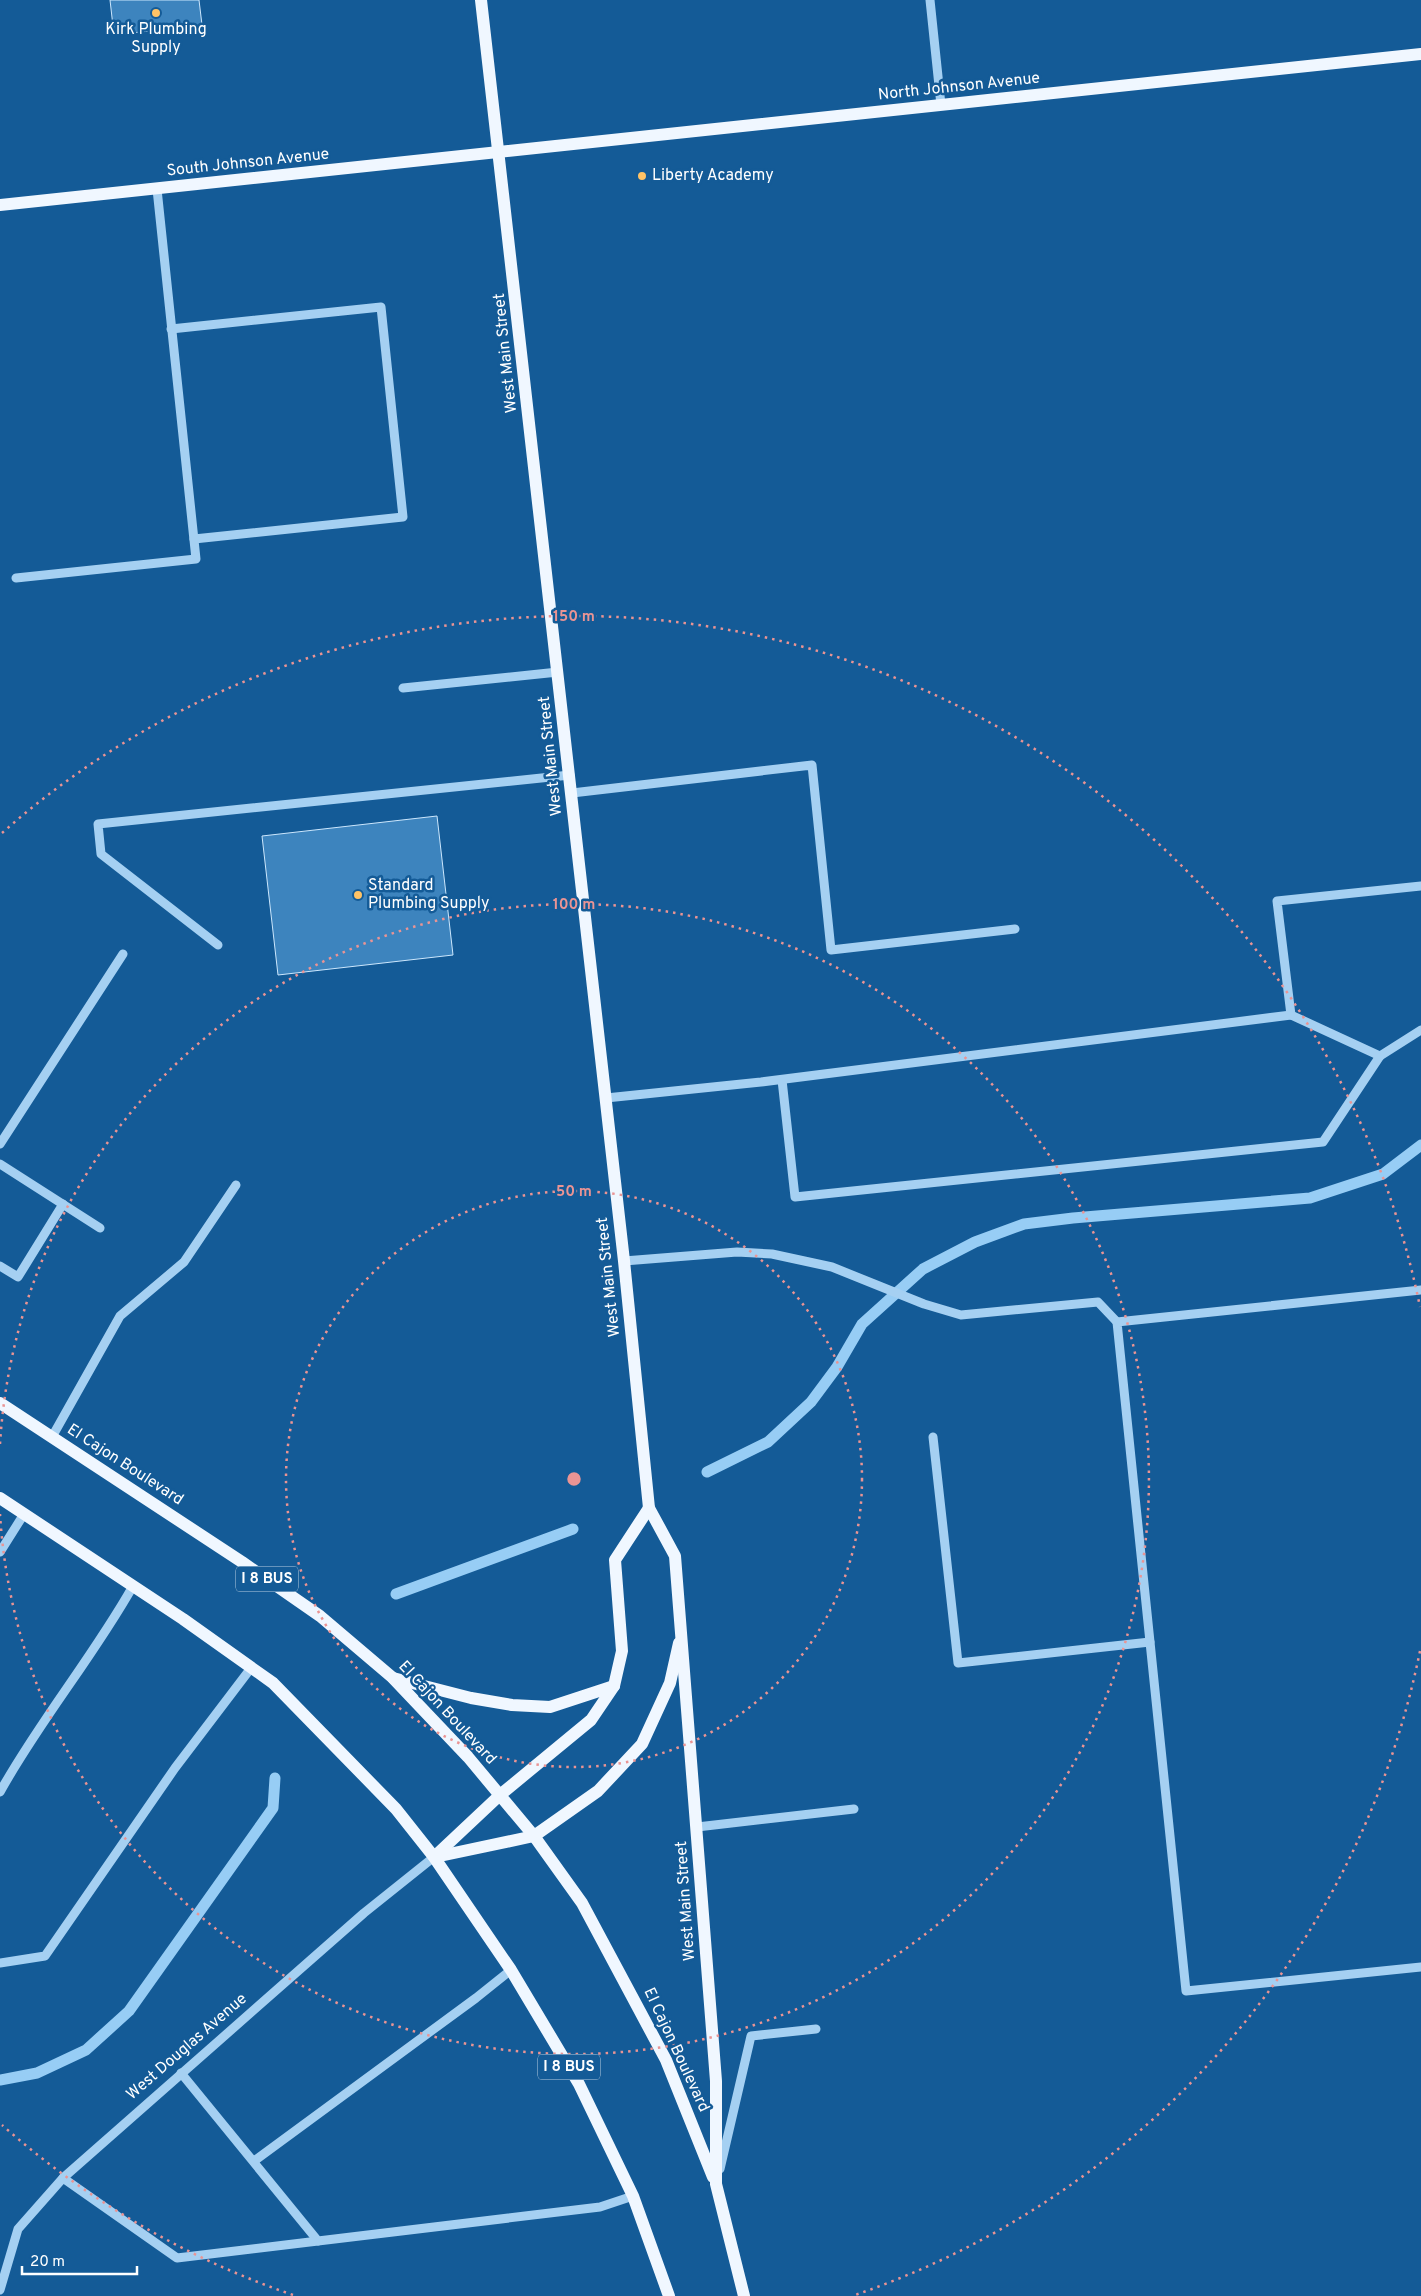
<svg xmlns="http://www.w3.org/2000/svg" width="1421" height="2296" font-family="Overpass,sans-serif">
	<rect width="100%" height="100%" fill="#145b97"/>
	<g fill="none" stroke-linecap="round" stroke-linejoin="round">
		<g stroke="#97cdf5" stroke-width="11">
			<path d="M707 1472 768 1442 811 1402 837 1367 862 1324 923 1269 975 1242 1024 1224 1073 1218 1310 1198 1383 1174 1421 1145"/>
			<path d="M396 1594 573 1529"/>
			<path d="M0 2080 37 2073 86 2050 129 2011 273 1808 275 1778"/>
		</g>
	</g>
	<g fill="#3d84be" stroke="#cce7fd">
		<path d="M110 0H199L202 25 114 35Z"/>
		<path d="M437 816 453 955 278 975 262 836Z"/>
	</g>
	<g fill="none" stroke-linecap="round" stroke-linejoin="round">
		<g stroke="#a5d0f2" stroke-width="9">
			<path d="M930 0 941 105"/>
			<path d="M171 329 381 307 403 517 194 539"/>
			<path d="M16 578 196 559 157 189"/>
			<path d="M403 688 558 672"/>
			<path d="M572 793 812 765 831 950 1015 929"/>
			<path d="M218 945 101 854 98 824 570 775"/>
			<path d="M1291 1015 1277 901 1421 886"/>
			<path d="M782 1080 795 1197 1323 1142 1380 1056 1421 1030"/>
			<path d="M606 1098 761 1082 1291 1015 1380 1056"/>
			<path d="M0 1144 123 954"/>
			<path d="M0 1164 100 1228"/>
			<path d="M624 1261 737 1252 772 1254 832 1267 924 1304 961 1315 1098 1302 1117 1322"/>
			<path d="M0 1266 18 1277 63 1204"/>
			<path d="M1421 1290 1117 1322 1186 1991 1421 1967"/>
			<path d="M52 1437 120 1316 184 1262 236 1185"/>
			<path d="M933 1437 958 1663 1150 1642"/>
			<path d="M0 1552 24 1514"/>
			<path d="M0 1792C40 1720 93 1657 133 1586"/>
			<path d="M697 1827 854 1809"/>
			<path d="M0 1963 45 1956 175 1768 251 1668"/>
			<path d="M181 2073 318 2241 600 2207 633 2196"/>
			<path d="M254 2161 476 1998 511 1970"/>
			<path d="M720 2169 751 2036 816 2029"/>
			<path d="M63 2178 177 2258 318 2241"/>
			<path d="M0 2290 18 2229 63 2178 364 1913 434 1857"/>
		</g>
		<g stroke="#f0f7ff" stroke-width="12">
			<path d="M481 0 624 1261 649 1508 675 1556 716 2081V2184L744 2296"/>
			<path d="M0 205 1421 54"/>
			<path d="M0 1403 242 1562 320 1616 393 1678 468 1757 534 1836 582 1903 666 2060 713 2177"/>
			<path d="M0 1498 183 1619 273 1683 396 1809 434 1857 511 1970 579 2084 633 2196 669 2296"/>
			<path d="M393 1678 471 1698 512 1705 550 1707 614 1686"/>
			<path d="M434 1857 500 1795 591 1720 614 1686 622 1651 615 1560 649 1508"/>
			<path d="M435 1857 534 1836 598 1791 642 1744 670 1683 679 1643"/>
		</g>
	</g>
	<g fill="none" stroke="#ea9494" stroke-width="2.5" stroke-dasharray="2.5 5">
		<circle cx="574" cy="1479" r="288"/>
		<path d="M0 1444A575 575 0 1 1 0 1514"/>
		<path d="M1420 1651A863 863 0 0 1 855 2295M293 2295A863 863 0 0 1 2 2125M2 833A863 863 0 0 1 1420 1307"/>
	</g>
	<g fill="#ffc366" stroke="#145b97" stroke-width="2">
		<circle cx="156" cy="13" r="5"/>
		<circle cx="642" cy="176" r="5"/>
		<circle cx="358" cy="895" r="5"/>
	</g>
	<g text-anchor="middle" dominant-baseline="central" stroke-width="5" stroke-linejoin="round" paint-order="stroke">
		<g fill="#145b97" stroke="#b8cee0" stroke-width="1">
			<rect x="236" y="1566.5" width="62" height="25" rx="4"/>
			<rect x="538" y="2054.5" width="62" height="25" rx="4"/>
		</g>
		<g font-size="15" font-weight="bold" fill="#fff">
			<text x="267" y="1579">I 8 BUS</text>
			<text x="569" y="2067">I 8 BUS</text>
		</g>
		<g font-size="16" fill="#fff" stroke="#145b97" text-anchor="start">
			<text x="156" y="30" text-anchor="middle">Kirk Plumbing<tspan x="156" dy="18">Supply</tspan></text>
			<text x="652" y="176">Liberty Academy</text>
			<text x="368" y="886">Standard<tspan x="368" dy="18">Plumbing Supply</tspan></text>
		</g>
		<g font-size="16" fill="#fff" stroke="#145b97">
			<text transform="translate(959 87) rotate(-6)">North Johnson Avenue</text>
			<text transform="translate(248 163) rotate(-6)">South Johnson Avenue</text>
			<text transform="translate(506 353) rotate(-96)">West Main Street</text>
			<text transform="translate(551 756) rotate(-96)">West Main Street</text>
			<text transform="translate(609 1277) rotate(-96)">West Main Street</text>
			<text transform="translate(125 1465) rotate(33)">El Cajon Boulevard</text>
			<text transform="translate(447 1713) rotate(47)">El Cajon Boulevard</text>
			<text transform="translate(686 1901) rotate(-94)">West Main Street</text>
			<text transform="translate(187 2047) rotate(-41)">West Douglas Avenue</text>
			<text transform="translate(676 2050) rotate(65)">El Cajon Boulevard</text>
		</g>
	</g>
	<circle cx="574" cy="1479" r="8" fill="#ea9494" stroke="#145b97" stroke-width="2.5"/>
	<g font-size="15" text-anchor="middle" font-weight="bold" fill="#ea9494" stroke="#145b97" stroke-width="5" stroke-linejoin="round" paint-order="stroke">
		<text x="574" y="621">150 m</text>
		<text x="574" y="909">100 m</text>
		<text x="574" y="1196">50 m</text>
	</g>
	<path d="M22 2266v8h115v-8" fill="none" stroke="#ffffff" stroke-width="2.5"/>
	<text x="30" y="2266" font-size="15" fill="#ffffff" stroke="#145b97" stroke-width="4" paint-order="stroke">20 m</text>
</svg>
